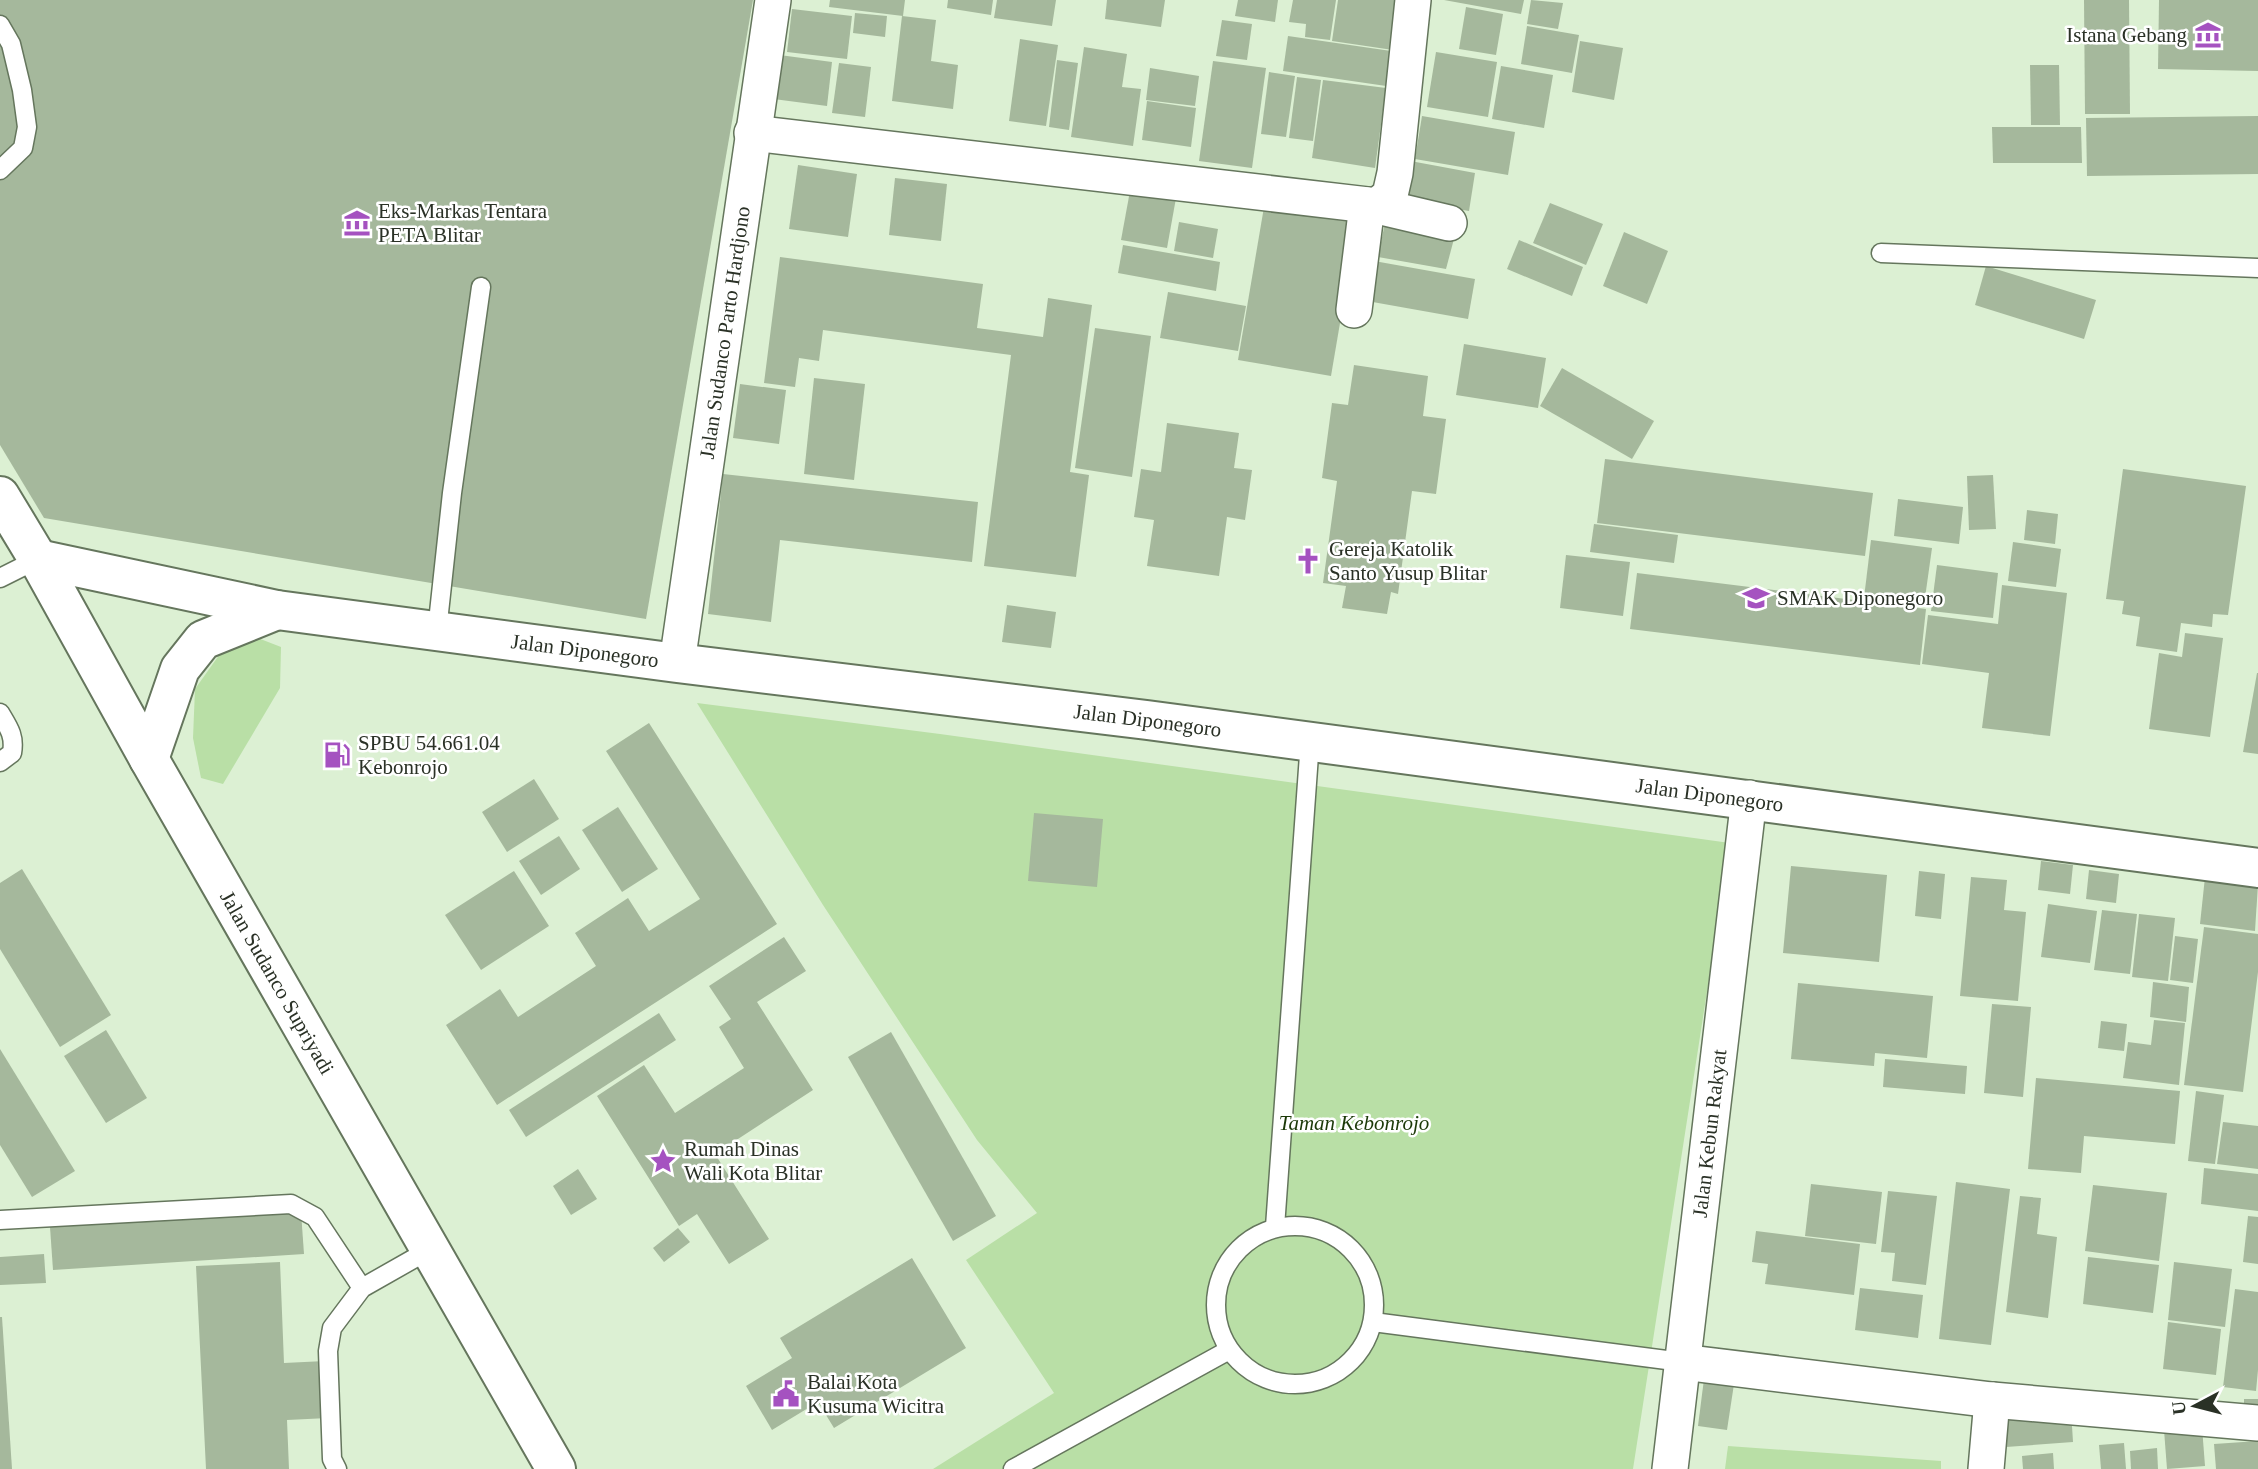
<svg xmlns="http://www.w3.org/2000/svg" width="2258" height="1469" font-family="Georgia,serif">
	<rect width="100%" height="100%" fill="#dcf0d3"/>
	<g fill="#b9dfa6">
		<path d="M253 636 281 647 280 688 223 784 201 778 193 738 195 689 227 644Z"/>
		<path d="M697 703 940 734 1730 843 1633 1469H933L1054 1393 966 1260 1037 1213 977 1140 823 905Z"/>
		<path d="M1728 1446 1941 1461V1469H1725Z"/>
	</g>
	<g fill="#a5b89c">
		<path d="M0 0H753L646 619 44 518 0 445Z"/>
		<path d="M830 0H905L903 16 829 7Z"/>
		<path d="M948 0H993L991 15 947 8Z"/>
		<path d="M997 0H1056L1052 26 994 18Z"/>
		<path d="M1107 0H1165L1161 27 1105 19Z"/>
		<path d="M1238 0H1278L1275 22 1235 16Z"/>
		<path d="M1293 0H1336L1330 40 1305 37 1306 24 1289 22Z"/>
		<path d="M1338 0H1400L1393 50 1332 41Z"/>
		<path d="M1444 0H1524L1521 14Z"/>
		<path d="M1531 0 1563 3 1558 29 1527 24Z"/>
		<path d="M2084 0H2129L2130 114H2085Z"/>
		<path d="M2159 0H2258V71L2158 69Z"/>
		<path d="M1466 7 1503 14 1496 55 1459 49Z"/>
		<path d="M792 9 852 16 847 59 787 52Z"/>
		<path d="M855 13 887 16 885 37 853 33Z"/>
		<path d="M902 16 936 20 931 61 958 65 953 109 892 101Z"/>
		<path d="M1222 20 1252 24 1247 60 1216 56Z"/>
		<path d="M1527 26 1579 35 1572 73 1521 64Z"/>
		<path d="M1288 36 1398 52 1393 87 1283 71Z"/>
		<path d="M1020 39 1058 45 1046 126 1009 121Z"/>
		<path d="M1580 41 1623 48 1614 100 1572 92Z"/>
		<path d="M1084 47 1127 54 1122 87 1141 89 1133 146 1071 137Z"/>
		<path d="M1436 52 1497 62 1488 117 1427 107Z"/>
		<path d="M772 54 832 62 827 106 766 98Z"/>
		<path d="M1057 60 1078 63 1069 130 1049 127Z"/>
		<path d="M1213 61 1266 68 1252 168 1199 161Z"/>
		<path d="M839 63 871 67 865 117 832 113Z"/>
		<path d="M2030 65H2059L2060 125H2031Z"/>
		<path d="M1501 66 1553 75 1544 128 1492 119Z"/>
		<path d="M1150 68 1199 76 1195 106 1146 100Z"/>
		<path d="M1269 72 1295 76 1286 137 1261 134Z"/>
		<path d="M1297 77 1321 80 1313 141 1289 138Z"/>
		<path d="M1323 80 1386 88 1375 168 1312 158Z"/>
		<path d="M1147 101 1196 108 1191 147 1142 140Z"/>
		<path d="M1422 116 1515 132 1508 175 1415 159Z"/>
		<path d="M2258 116V174L2087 176 2086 118Z"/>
		<path d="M1992 127H2081L2082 163H1993Z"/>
		<path d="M1405 160 1475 173 1469 211 1399 199Z"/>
		<path d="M798 165 857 174 848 237 789 229Z"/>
		<path d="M895 178 947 184 941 241 889 235Z"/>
		<path d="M1130 191 1176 198 1167 248 1121 240Z"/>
		<path d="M1550 203 1603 224 1586 265 1533 243Z"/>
		<path d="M1264 207 1357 223 1331 376 1238 360Z"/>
		<path d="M1179 222 1218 229 1213 258 1174 251Z"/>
		<path d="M1385 223 1455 235 1446 269 1378 257Z"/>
		<path d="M1624 232 1668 251 1647 304 1603 286Z"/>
		<path d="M1519 240 1583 267 1572 296 1507 269Z"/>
		<path d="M1123 245 1220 262 1216 291 1118 273Z"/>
		<path d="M780 257 983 284 977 328 1043 337 1048 298 1092 305 1070 472 1089 475 1076 577 984 566 1011 355 823 330 819 361 799 358 795 387 764 383Z"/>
		<path d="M1374 261 1475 279 1468 319 1367 301Z"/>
		<path d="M1986 266 2096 300 2084 339 1975 305Z"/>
		<path d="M1168 292 1246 306 1238 351 1160 338Z"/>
		<path d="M1095 328 1151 336 1132 477 1075 468Z"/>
		<path d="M1464 344 1546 358 1538 408 1456 395Z"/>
		<path d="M1354 365 1428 376 1423 416 1446 419 1436 494 1412 491 1398 594 1391 592 1387 614 1342 608 1346 586 1323 583 1337 481 1322 478 1332 403 1348 405Z"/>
		<path d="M1562 368 1654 421 1632 459 1540 406Z"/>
		<path d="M814 378 865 384 854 480 804 474Z"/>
		<path d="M740 384 786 390 779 444 733 438Z"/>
		<path d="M1167 423 1239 433 1234 468 1252 470 1245 520 1227 517 1219 576 1147 566 1154 520 1134 517 1141 469 1161 472Z"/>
		<path d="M1605 459 1873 493 1865 556 1597 523Z"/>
		<path d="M2123 469 2246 486 2228 615 2213 614 2212 627 2181 623 2177 652 2136 646 2140 617 2122 614 2124 601 2106 599Z"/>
		<path d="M723 474 978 502 972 562 780 540 771 622 708 614Z"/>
		<path d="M1993 475 1996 529 1969 530 1967 476Z"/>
		<path d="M1898 499 1963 507 1959 544 1894 536Z"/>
		<path d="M2027 510 2058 514 2055 544 2024 540Z"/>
		<path d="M1594 524 1678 535 1674 563 1590 552Z"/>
		<path d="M1871 540 1932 548 1924 605 1864 598Z"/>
		<path d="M2013 542 2061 549 2056 587 2008 581Z"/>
		<path d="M1566 555 1630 562 1623 616 1560 608Z"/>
		<path d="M1937 565 1998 573 1993 618 1931 611Z"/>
		<path d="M1637 573 1926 609 1920 665 1630 629Z"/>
		<path d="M2002 585 2067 593 2050 736 1982 728 1989 673 1922 664 1928 615 1998 624Z"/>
		<path d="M1007 605 1056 612 1051 648 1002 642Z"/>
		<path d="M2185 633 2223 638 2210 737 2149 729 2159 653 2182 657Z"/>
		<path d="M2257 673H2258V754L2243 752Z"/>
		<path d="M649 723 777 924 497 1105 446 1025 500 989 518 1017 596 966 575 933 628 898 649 931 700 899 606 751Z"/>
		<path d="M534 779 559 819 507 852 482 812Z"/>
		<path d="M618 807 658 869 622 892 582 830Z"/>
		<path d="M1034 813 1103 819 1097 887 1028 881Z"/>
		<path d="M559 836 580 869 541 895 519 861Z"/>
		<path d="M2041 861 2073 865 2070 894 2038 890Z"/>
		<path d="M1791 866 1887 875 1879 962 1783 953Z"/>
		<path d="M22 869 111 1015 60 1047 0 949V883Z"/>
		<path d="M2089 870 2119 874 2116 903 2086 899Z"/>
		<path d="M514 871 549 926 481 970 445 915Z"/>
		<path d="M1919 871 1945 874 1941 919 1915 916Z"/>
		<path d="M1971 877 2007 880 2004 910 2026 912 2018 1001 1960 996Z"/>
		<path d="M2205 877 2258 884 2255 931 2200 924Z"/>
		<path d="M2048 904 2097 911 2090 963 2041 957Z"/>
		<path d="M2102 910 2137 914 2130 974 2094 970Z"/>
		<path d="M2139 914 2175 918 2168 981 2132 977Z"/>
		<path d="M2204 927 2258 934V972L2243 1092 2184 1085Z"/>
		<path d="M2175 936 2198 939 2193 983 2170 980Z"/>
		<path d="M784 937 806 971 757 1002 813 1090 715 1154 769 1239 729 1264 697 1214 679 1226 597 1096 644 1065 675 1113 744 1068 719 1027 731 1019 709 986Z"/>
		<path d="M2153 982 2189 987 2186 1022 2150 1017Z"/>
		<path d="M1798 983 1933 996 1927 1058 1875 1053 1874 1066 1791 1059Z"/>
		<path d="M1992 1004 2031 1007 2023 1097 1984 1093Z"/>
		<path d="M659 1013 676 1040 526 1137 509 1110Z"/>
		<path d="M2154 1020 2185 1023 2179 1085 2123 1078 2128 1042 2151 1045Z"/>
		<path d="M2101 1021 2127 1024 2124 1051 2098 1048Z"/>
		<path d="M106 1030 147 1098 106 1123 64 1056Z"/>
		<path d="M891 1032 996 1216 953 1241 848 1057Z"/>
		<path d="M0 1049 75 1171 32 1197 0 1145Z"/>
		<path d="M1885 1059 1967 1066 1965 1094 1883 1087Z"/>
		<path d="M2036 1078 2180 1091 2175 1144 2084 1136 2081 1173 2028 1169Z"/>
		<path d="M2196 1091 2224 1095 2215 1164 2188 1161Z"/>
		<path d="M2223 1122 2258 1126V1169L2217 1164Z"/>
		<path d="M2204 1168 2258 1174V1211L2201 1204Z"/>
		<path d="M578 1169 597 1199 571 1215 553 1186Z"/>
		<path d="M1956 1182 2010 1189 1991 1345 1939 1339Z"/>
		<path d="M1811 1184 1882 1192 1876 1244 1805 1236Z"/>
		<path d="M2093 1185 2167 1193 2159 1261 2085 1251Z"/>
		<path d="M1888 1191 1937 1196 1926 1285 1892 1281 1895 1253 1881 1252Z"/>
		<path d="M2020 1196 2041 1198 2037 1234 2057 1237 2048 1318 2006 1312Z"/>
		<path d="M301 1212 304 1254 53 1270 50 1227Z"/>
		<path d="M2248 1216 2258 1217V1264L2243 1262Z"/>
		<path d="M678 1228 690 1242 664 1262 653 1248Z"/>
		<path d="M1756 1231 1860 1244 1854 1295 1765 1284 1768 1264 1752 1262Z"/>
		<path d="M44 1254 46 1283 0 1285V1257Z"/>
		<path d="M2088 1257 2159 1265 2153 1313 2083 1304Z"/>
		<path d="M912 1258 966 1348 834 1428 818 1402 772 1430 746 1386 792 1358 780 1338Z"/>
		<path d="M280 1262 284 1363 325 1361 328 1418 287 1420 289 1469H206L196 1266Z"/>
		<path d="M2174 1262 2232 1269 2225 1327 2168 1320Z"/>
		<path d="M1860 1288 1923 1295 1918 1338 1855 1330Z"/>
		<path d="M2235 1289 2258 1292V1370L2256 1391 2223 1387Z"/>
		<path d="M0 1317H2L12 1469H0Z"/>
		<path d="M2168 1322 2221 1329 2216 1375 2163 1369Z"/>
		<path d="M1704 1379 1734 1384 1727 1430 1698 1426Z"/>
		<rect x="2244" y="1399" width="14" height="15"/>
		<path d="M2071 1411 2073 1442 2006 1447 2004 1417Z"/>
		<path d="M2202 1427 2205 1466 2167 1469 2164 1430Z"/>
		<path d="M2258 1441V1469H2216L2214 1444Z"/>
		<path d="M2124 1443 2126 1469H2101L2099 1445Z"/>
		<path d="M2157 1448 2158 1469H2131L2130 1451Z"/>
		<path d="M2053 1453 2054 1469H2023L2022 1456Z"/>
	</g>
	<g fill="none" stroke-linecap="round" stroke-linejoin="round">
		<g stroke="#65765d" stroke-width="21">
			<g id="lane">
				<path d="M0 25 11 44 22 90 27 127 23 148 0 170"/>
				<path d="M1881 253 2258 268"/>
				<path d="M0 578 38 559"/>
				<path d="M437 631 452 493 481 287"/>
				<path d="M0 713C9 728 15 736 12 753L0 762"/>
				<path d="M0 1220 291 1204 315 1217 362 1288"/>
				<circle cx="1295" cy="1305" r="79"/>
				<path d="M1275 1227 1310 741"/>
				<path d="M1373 1322 1682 1362"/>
				<path d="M337 1469 332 1459 328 1351 332 1328 362 1288 429 1250"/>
				<path d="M1013 1469 1229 1350"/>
			</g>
		</g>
		<g stroke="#65765d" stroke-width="38">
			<g id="street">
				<path d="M752 133 1377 206 1449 223"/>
				<path d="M1377 206 1390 195 1395 173 1413 0"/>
				<path d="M1354 310 1367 205"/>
				<path id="s1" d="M677 663 773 0"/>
				<path d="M1682 1362 1992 1400 2258 1423"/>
				<path id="s2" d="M1670 1469 1749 798"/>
				<path d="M1986 1469 1992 1400"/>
			</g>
		</g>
		<g stroke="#65765d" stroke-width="42">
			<g id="secondary">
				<path id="s3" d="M38 559 277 610 677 663 1147 720 2258 868"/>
			</g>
		</g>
		<g stroke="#65765d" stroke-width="42">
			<g id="primary">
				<path id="s4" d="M0 496 38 559 149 759 556 1469"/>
				<path d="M149 759 180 669 203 640 277 610"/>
			</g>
		</g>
		<use href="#lane" stroke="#fff" stroke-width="18"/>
		<use href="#street" stroke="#fff" stroke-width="35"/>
		<use href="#secondary" stroke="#fff" stroke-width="38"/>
		<use href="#primary" stroke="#fff" stroke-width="38"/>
	</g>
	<defs>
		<g id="museum-bare" transform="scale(2.1)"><path d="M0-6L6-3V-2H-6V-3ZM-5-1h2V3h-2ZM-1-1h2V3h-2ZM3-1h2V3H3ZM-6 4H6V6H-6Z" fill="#a552c0" stroke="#fff" stroke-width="2.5" paint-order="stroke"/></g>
		<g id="church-bare" transform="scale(2.1)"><path d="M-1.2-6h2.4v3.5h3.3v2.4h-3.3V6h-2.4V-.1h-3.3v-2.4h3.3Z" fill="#a552c0" stroke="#fff" stroke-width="2.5" paint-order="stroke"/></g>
		<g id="school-bare" transform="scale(2.1)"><path d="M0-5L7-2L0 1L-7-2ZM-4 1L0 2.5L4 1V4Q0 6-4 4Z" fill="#a552c0" stroke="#fff" stroke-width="2.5" paint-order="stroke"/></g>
		<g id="fuel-bare" transform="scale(2.1)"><path d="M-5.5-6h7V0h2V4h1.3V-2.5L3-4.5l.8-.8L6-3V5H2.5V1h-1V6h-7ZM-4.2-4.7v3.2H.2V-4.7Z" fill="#a552c0" stroke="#fff" stroke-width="2.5" paint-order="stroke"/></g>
		<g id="sight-bare" transform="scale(2.1)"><path d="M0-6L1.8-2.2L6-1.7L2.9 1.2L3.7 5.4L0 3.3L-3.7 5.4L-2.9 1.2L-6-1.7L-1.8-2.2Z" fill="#a552c0" stroke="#fff" stroke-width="2.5" paint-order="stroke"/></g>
		<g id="civic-bare" transform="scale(2.1)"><path d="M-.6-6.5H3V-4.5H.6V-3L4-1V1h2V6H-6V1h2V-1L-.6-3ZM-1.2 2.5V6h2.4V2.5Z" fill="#a552c0" stroke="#fff" stroke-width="2.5" paint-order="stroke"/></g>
	</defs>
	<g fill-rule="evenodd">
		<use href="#museum-bare" x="2208" y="35"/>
		<use href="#museum-bare" x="357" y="223"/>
		<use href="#church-bare" x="1308" y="561"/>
		<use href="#school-bare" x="1756" y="598"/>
		<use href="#fuel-bare" x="337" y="755"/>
		<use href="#sight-bare" x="663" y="1161"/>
		<use href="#civic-bare" x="786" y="1394"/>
	</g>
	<g text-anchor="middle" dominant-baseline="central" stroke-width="5" stroke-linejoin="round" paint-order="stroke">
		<g font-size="21" fill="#2a3126" stroke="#fff" text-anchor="start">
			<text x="2187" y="35" text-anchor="end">Istana Gebang</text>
			<text x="378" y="211">Eks-Markas Tentara<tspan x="378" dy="24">PETA Blitar</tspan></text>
			<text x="1329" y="549">Gereja Katolik<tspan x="1329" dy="24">Santo Yusup Blitar</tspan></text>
			<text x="1777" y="598">SMAK Diponegoro</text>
			<text x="358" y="743">SPBU 54.661.04<tspan x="358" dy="24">Kebonrojo</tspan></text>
			<text x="684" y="1149">Rumah Dinas<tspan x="684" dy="24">Wali Kota Blitar</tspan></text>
			<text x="807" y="1382">Balai Kota<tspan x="807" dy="24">Kusuma Wicitra</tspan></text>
		</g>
		<g font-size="21" fill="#2a3126" stroke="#fff">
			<text stroke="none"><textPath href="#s1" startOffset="334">Jalan Sudanco Parto Hardjono</textPath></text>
			<text stroke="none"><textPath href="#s3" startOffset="555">Jalan Diponegoro</textPath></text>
			<text stroke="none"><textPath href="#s3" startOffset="1122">Jalan Diponegoro</textPath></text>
			<text stroke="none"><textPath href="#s3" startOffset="1689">Jalan Diponegoro</textPath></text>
			<text stroke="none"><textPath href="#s4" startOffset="560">Jalan Sudanco Supriyadi</textPath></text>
			<text stroke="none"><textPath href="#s2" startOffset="338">Jalan Kebun Rakyat</textPath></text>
		</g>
		<g font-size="21" font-style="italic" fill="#1c3908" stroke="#fff">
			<text x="1354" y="1123">Taman Kebonrojo</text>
		</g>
	</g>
	<g transform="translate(2195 1406) rotate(263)" stroke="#ffffff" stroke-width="5" paint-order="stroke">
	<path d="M0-5L12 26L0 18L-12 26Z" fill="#2a3126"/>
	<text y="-10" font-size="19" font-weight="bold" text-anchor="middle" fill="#2a3126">U</text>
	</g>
</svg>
